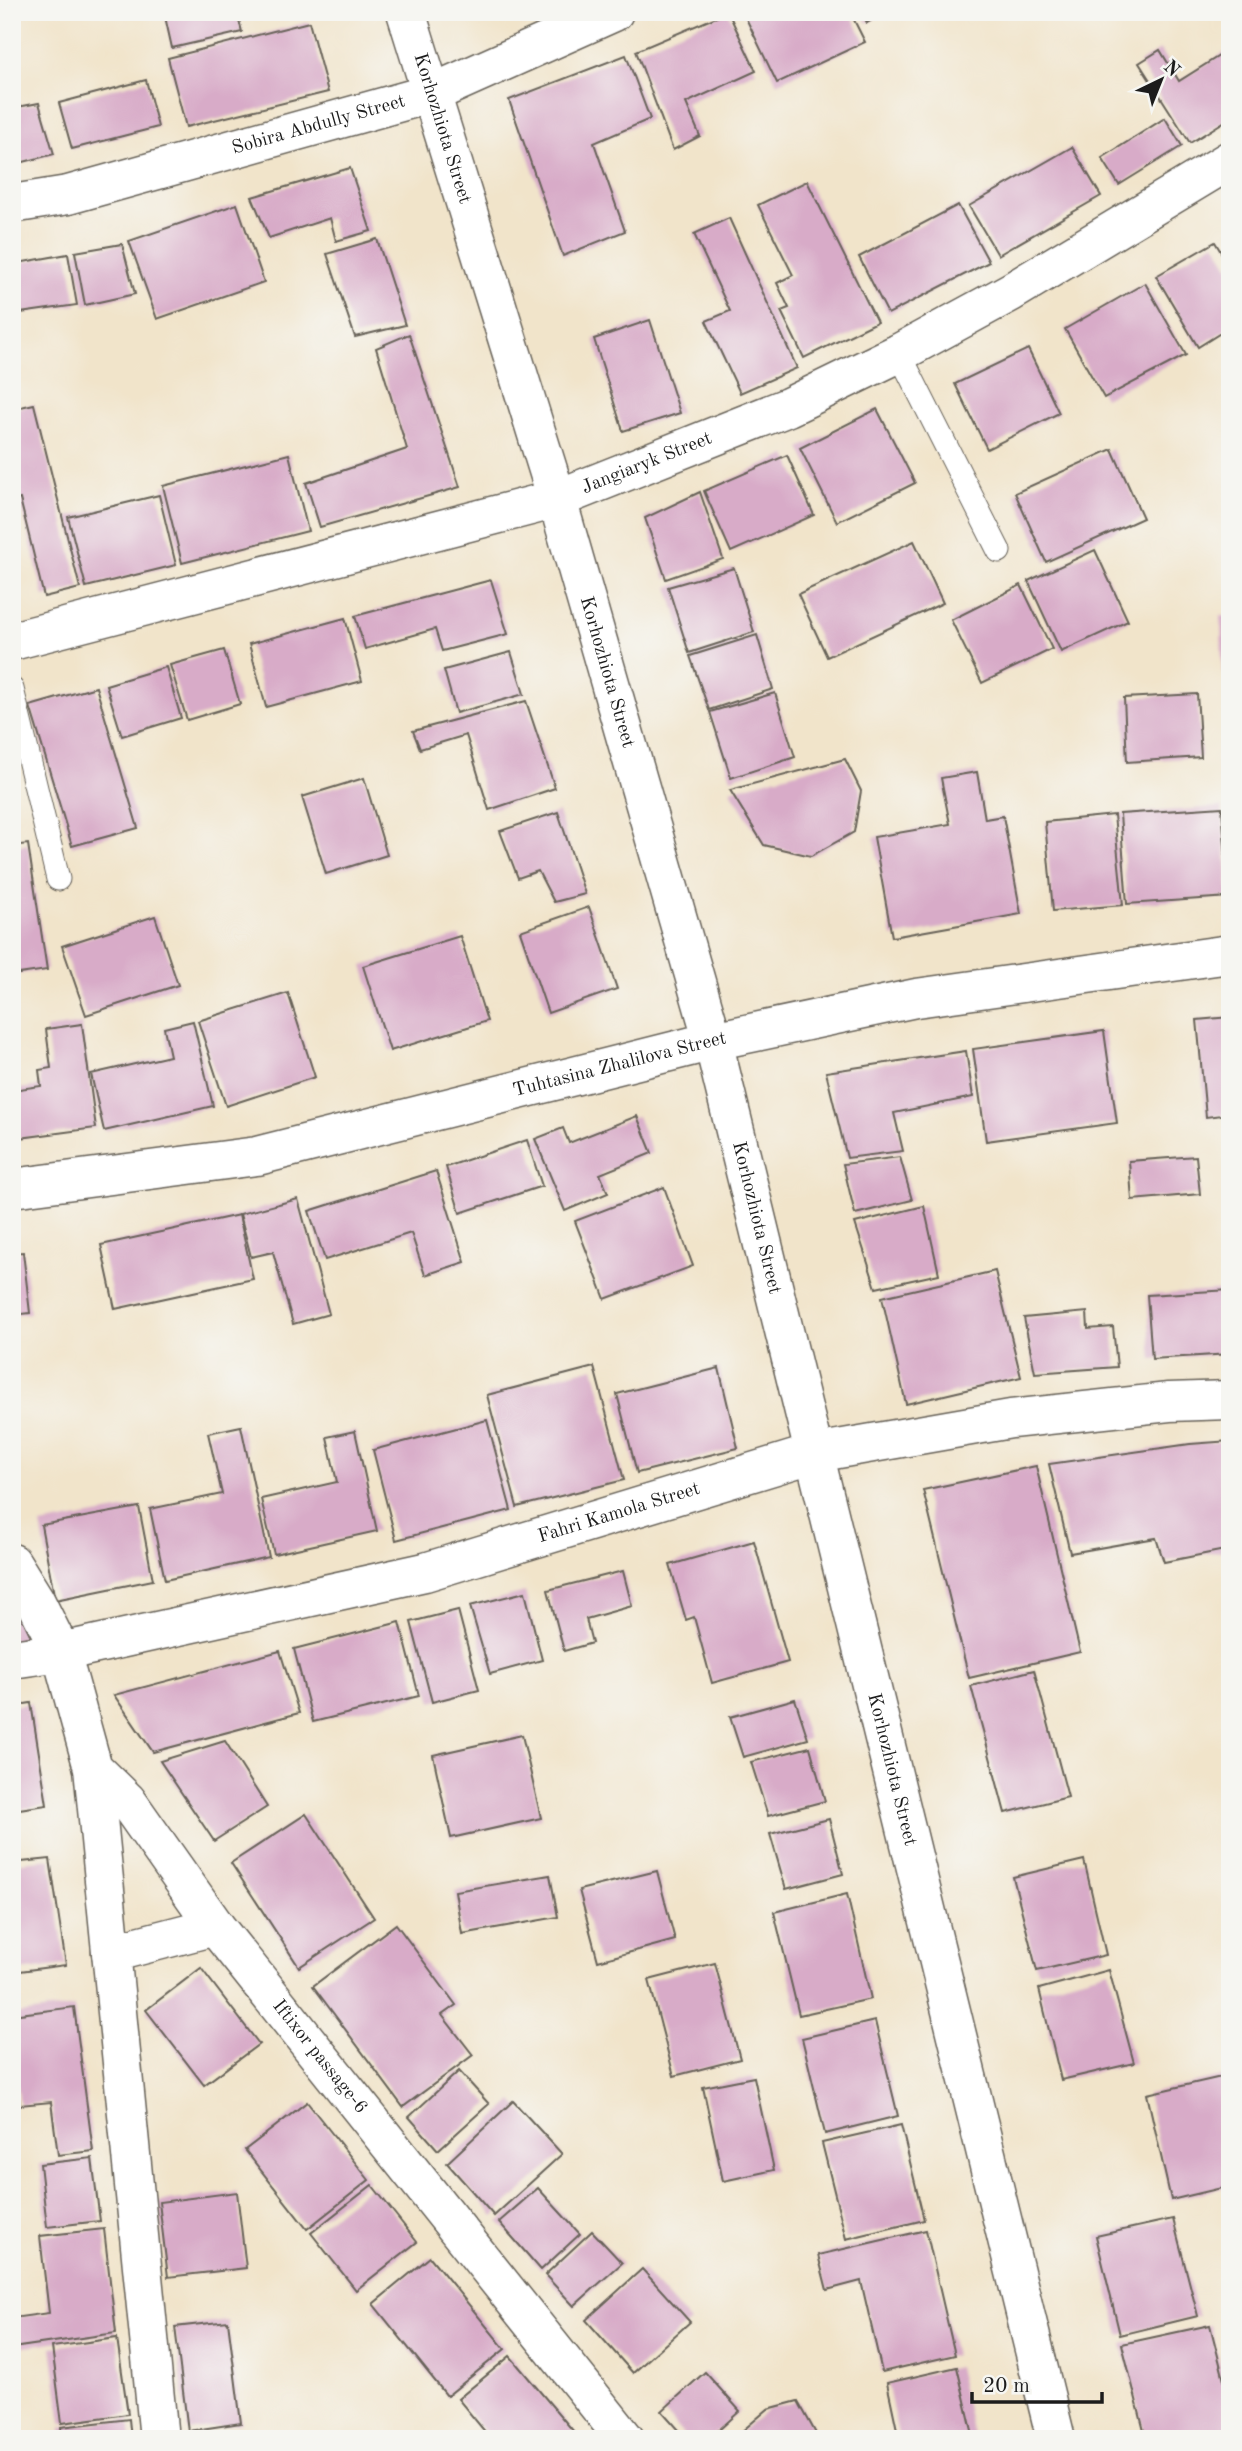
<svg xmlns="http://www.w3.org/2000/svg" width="1242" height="2451" font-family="'Old Standard TT',serif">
	<rect width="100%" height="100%" fill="#f6f6f2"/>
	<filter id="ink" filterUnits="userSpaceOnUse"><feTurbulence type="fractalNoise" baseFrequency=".0143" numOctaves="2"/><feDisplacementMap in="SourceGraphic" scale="14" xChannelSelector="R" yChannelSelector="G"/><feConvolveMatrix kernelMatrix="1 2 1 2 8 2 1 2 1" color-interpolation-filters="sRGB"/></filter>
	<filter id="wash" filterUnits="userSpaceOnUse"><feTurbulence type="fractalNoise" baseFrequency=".00686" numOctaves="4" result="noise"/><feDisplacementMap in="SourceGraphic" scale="28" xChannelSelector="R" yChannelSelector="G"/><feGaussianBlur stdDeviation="1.57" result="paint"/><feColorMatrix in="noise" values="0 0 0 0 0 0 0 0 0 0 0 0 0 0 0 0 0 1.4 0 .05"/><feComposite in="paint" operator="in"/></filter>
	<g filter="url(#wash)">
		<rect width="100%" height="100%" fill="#f1e4ca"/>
		<g id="blocks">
			<g fill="#d8abc8">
				<path d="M164 12H237L242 32 172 48Z"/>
				<path d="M728 12 756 71 686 103 700 136 673 150 636 51Z"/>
				<path d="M743 12H850L865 42 777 83Z"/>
				<path d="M862 12H885L867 23Z"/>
				<path d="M309 22 328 92 186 127 168 58Z"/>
				<path d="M1230 49V118L1190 143 1139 63 1160 50 1179 81Z"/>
				<path d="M626 55 650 119 594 143 625 231 563 256 509 100Z"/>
				<path d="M146 80 158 127 72 149 59 103Z"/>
				<path d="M39 103 54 154 12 165V108Z"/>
				<path d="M1165 118 1182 146 1119 185 1102 158Z"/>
				<path d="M1072 147 1101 196 998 255 969 206Z"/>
				<path d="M350 168 371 231 336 241 330 218 269 238 252 197Z"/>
				<path d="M807 181 877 322 804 358 781 311 789 308 777 283 793 275 758 205Z"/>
				<path d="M237 204 264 282 157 319 129 241Z"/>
				<path d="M958 205 989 262 888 314 859 257Z"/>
				<path d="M729 218 797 368 740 393 706 321 730 311 694 234Z"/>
				<path d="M377 239 405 325 355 337 327 254Z"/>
				<path d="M1215 242 1230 267V327L1198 347 1156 276Z"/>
				<path d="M122 244 135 294 85 305 75 252Z"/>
				<path d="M68 254 77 305 13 314 12 264Z"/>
				<path d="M1145 283 1186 355 1104 398 1065 329Z"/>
				<path d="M650 320 680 413 623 431 594 339Z"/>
				<path d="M409 334 460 487 320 527 306 483 407 449 376 348Z"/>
				<path d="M1028 349 1059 413 987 449 955 384Z"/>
				<path d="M34 404 80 588 44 597 20 499 12 501V409Z"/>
				<path d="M877 409 915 483 837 522 800 448Z"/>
				<path d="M1112 449 1143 518 1046 562 1015 493Z"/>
				<path d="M289 454 308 531 182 563 163 486Z"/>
				<path d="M787 455 814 515 731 552 704 491Z"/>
				<path d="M700 492 723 559 666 579 645 518Z"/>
				<path d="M159 495 176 565 86 587 68 517Z"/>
				<path d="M914 541 943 603 827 657 798 594Z"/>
				<path d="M1095 550 1128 621 1061 652 1028 581Z"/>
				<path d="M734 568 754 632 689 653 668 587Z"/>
				<path d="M491 580 508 634 442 651 435 629 365 649 355 616Z"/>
				<path d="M1021 585 1052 649 982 683 951 620Z"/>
				<path d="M1221 616H1230V673H1222Z"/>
				<path d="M345 618 362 681 266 707 249 644Z"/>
				<path d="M757 635 773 689 709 710 690 656Z"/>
				<path d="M224 650 240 704 187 720 170 665Z"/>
				<path d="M511 652 524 694 456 713 444 670Z"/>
				<path d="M166 667 181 718 122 736 106 685Z"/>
				<path d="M96 687 138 828 72 846 30 706Z"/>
				<path d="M775 693 795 757 731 778 710 712Z"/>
				<path d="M1197 694 1201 757 1127 762 1124 698Z"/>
				<path d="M526 701 555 788 489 810 466 735 420 749 413 731Z"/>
				<path d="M845 759 861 791 854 832 811 856 764 845 730 790Z"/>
				<path d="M977 772 985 819 1003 816 1021 914 892 937 874 837 950 824 941 778Z"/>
				<path d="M364 778 387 855 326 874 302 797Z"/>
				<path d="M1222 807 1229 897 1127 904 1120 814Z"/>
				<path d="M558 812 585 894 554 902 538 871 518 878 500 831Z"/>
				<path d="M1114 815 1123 905 1053 911 1045 822Z"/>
				<path d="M28 844 47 970 12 975V846Z"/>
				<path d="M589 907 617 989 548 1013 520 931Z"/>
				<path d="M155 916 178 985 86 1015 62 946Z"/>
				<path d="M460 936 487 1021 390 1051 363 966Z"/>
				<path d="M288 993 315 1077 226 1106 198 1021Z"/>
				<path d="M1230 1017V1114L1206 1117 1197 1020Z"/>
				<path d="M193 1021 213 1106 104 1131 91 1074 170 1056 164 1028Z"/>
				<path d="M82 1024 96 1128 12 1139V1090L41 1086 39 1070 51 1068 46 1029Z"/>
				<path d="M1104 1031 1117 1123 986 1141 973 1049Z"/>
				<path d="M966 1051 973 1097 894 1113 903 1151 847 1158 826 1072Z"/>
				<path d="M637 1116 652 1153 600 1174 608 1193 565 1211 535 1139 563 1128 569 1143Z"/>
				<path d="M527 1140 542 1186 460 1213 446 1167Z"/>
				<path d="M1196 1156 1200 1194 1132 1200 1129 1161Z"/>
				<path d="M900 1157 912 1200 855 1214 843 1164Z"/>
				<path d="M436 1171 465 1262 425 1275 411 1233 325 1260 309 1211Z"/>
				<path d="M664 1187 693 1266 605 1299 575 1221Z"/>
				<path d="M298 1199 329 1314 293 1324 273 1252 251 1257 240 1214Z"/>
				<path d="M924 1206 939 1274 876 1288 855 1223Z"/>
				<path d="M239 1215 253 1279 115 1309 101 1245Z"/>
				<path d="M23 1252 30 1313 12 1315V1253Z"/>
				<path d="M995 1271 1021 1377 906 1404 882 1297Z"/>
				<path d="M1230 1290V1354L1152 1359 1147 1295Z"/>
				<path d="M1087 1312 1088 1329 1113 1327 1117 1367 1035 1373 1024 1318Z"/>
				<path d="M594 1367 624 1480 517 1507 487 1395Z"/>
				<path d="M719 1368 738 1448 637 1473 617 1394Z"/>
				<path d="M487 1420 511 1510 396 1540 373 1450Z"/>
				<path d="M241 1426 269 1557 165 1580 150 1509 222 1494 208 1433Z"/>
				<path d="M355 1431 377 1531 274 1554 261 1499 337 1482 327 1437Z"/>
				<path d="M1230 1441V1549L1164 1562 1156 1538 1070 1553 1049 1464 1190 1444Z"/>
				<path d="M1036 1466 1080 1652 969 1678 923 1490Z"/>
				<path d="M139 1507 153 1580 55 1600 41 1525Z"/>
				<path d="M754 1541 788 1662 712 1683 694 1617 686 1620 670 1565Z"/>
				<path d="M623 1571 632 1606 586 1619 592 1643 564 1651 548 1590Z"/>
				<path d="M525 1592 542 1660 490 1674 470 1606Z"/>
				<path d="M12 1596 35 1645 12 1648Z"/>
				<path d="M458 1610 479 1690 432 1702 411 1622Z"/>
				<path d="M400 1622 419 1696 313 1722 294 1649Z"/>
				<path d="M280 1651 299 1713 153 1752 114 1695Z"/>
				<path d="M1034 1670 1068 1797 1005 1813 971 1686Z"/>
				<path d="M795 1699 808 1739 743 1757 730 1717Z"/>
				<path d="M31 1703 47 1805 12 1810V1706Z"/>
				<path d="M522 1735 541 1818 451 1838 433 1755Z"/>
				<path d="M225 1741 267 1807 214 1841 160 1761Z"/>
				<path d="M810 1747 825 1801 768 1816 751 1762Z"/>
				<path d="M306 1814 374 1918 299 1967 231 1863Z"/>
				<path d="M829 1819 843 1874 786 1889 770 1834Z"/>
				<path d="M50 1859 66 1965 12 1972V1863Z"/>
				<path d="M1084 1860 1106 1955 1037 1971 1013 1877Z"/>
				<path d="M657 1871 675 1940 598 1961 579 1890Z"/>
				<path d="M550 1875 558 1917 462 1934 455 1891Z"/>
				<path d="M847 1894 871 1999 799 2015 774 1912Z"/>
				<path d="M396 1924 456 2005 442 2015 473 2055 403 2107 313 1986Z"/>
				<path d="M715 1963 740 2059 674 2076 649 1980Z"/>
				<path d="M201 1968 259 2044 204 2085 146 2010Z"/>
				<path d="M1109 1970 1134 2063 1061 2080 1039 1989Z"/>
				<path d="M74 2007 93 2151 58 2155 51 2102 20 2105 12 2046V2015Z"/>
				<path d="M875 2021 898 2116 825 2134 802 2038Z"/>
				<path d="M459 2071 489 2104 438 2150 409 2117Z"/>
				<path d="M1230 2075V2186L1171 2200 1147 2094Z"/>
				<path d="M754 2077 774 2170 723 2181 703 2087Z"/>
				<path d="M513 2101 562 2154 494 2216 447 2163Z"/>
				<path d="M307 2102 369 2180 307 2229 245 2150Z"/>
				<path d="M901 2125 924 2220 846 2239 822 2143Z"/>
				<path d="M92 2158 100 2221 47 2227 40 2164Z"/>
				<path d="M372 2185 417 2242 356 2290 311 2233Z"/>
				<path d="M538 2188 580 2234 541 2270 499 2222Z"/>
				<path d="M237 2192 246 2268 168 2277 159 2202Z"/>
				<path d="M1173 2219 1198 2316 1120 2335 1096 2236Z"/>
				<path d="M104 2229 116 2333 12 2348V2318L49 2313 40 2236Z"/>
				<path d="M926 2230 955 2355 882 2372 861 2281 827 2290 818 2255Z"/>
				<path d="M592 2231 622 2263 574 2306 545 2275Z"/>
				<path d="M430 2257 505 2349 447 2396 373 2304Z"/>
				<path d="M642 2269 690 2322 633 2373 586 2320Z"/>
				<path d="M228 2321 241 2423 188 2431 175 2327Z"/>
				<path d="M1210 2325 1230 2403V2439H1146L1122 2344Z"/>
				<path d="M117 2338 128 2414 62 2423 52 2347Z"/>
				<path d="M510 2356 580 2439H491L458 2399Z"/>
				<path d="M957 2367 974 2439H899L887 2383Z"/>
				<path d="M705 2372 740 2411 709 2439H687L662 2411Z"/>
				<path d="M798 2401 819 2439H733L768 2409Z"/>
				<path d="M129 2419 131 2439H62L61 2427Z"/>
			</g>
		</g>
	</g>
	<g filter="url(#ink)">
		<use href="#blocks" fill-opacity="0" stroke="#676259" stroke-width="2"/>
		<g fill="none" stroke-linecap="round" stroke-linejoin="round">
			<g stroke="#676259" stroke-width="25">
				<g id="service">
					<path d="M899 353 999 551"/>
					<path d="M12 689 58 879"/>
				</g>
			</g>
			<g stroke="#676259" stroke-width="41">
				<g id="minor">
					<path id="s1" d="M12 204 68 195 433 93 614 12"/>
					<path id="s2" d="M12 641 557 499 788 407 899 353 1011 292 1230 160"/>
					<path id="s3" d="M12 1188 257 1156 713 1041 916 998 1230 954"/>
					<path id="s4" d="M12 1563 35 1600 61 1652 93 1768 127 1801 215 1926 625 2439"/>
					<path id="s5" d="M12 1659 61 1652 425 1572 815 1453 1011 1419 1169 1402 1230 1400"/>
					<path d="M93 1768 159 2439"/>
					<path d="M111 1953 215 1926"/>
				</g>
			</g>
			<g stroke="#676259" stroke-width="41">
				<g id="tertiary">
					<path id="s6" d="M406 12 557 499 713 1041 1056 2439"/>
				</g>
			</g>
			<use href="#service" stroke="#fff" stroke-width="23"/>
			<use href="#minor" stroke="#fff" stroke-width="38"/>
			<use href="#tertiary" stroke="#fff" stroke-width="38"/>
		</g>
	</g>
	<g text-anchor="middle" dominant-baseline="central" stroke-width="6" stroke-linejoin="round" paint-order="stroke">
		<g font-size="19" fill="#1c1c1c" stroke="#f6f6f2">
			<text stroke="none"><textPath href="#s1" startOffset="317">Sobira Abdully Street</textPath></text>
			<text stroke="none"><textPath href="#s6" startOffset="122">Korhozhiota Street</textPath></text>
			<text stroke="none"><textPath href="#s2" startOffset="660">Jangiaryk Street</textPath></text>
			<text stroke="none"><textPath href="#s6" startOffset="690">Korhozhiota Street</textPath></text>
			<text stroke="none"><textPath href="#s3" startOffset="621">Tuhtasina Zhalilova Street</textPath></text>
			<text stroke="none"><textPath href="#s6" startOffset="1256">Korhozhiota Street</textPath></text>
			<text stroke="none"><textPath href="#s5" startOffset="625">Fahri Kamola Street</textPath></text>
			<text stroke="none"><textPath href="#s6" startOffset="1824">Korhozhiota Street</textPath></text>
			<text stroke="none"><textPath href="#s4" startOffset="590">Iftixor passage-6</textPath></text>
		</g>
	</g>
	<rect width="1242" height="2451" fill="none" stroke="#f6f6f2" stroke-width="42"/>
	<g transform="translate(1161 80) rotate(43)" stroke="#f6f6f2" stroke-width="5" paint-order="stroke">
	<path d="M0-5L12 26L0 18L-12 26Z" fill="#1c1c1c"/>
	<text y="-10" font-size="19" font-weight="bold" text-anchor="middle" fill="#1c1c1c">N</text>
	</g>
	<path d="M972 2392v10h130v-10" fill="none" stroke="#1c1c1c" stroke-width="3.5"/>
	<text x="983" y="2392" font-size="21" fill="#1c1c1c" stroke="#f6f6f2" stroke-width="5" paint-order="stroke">20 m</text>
</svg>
